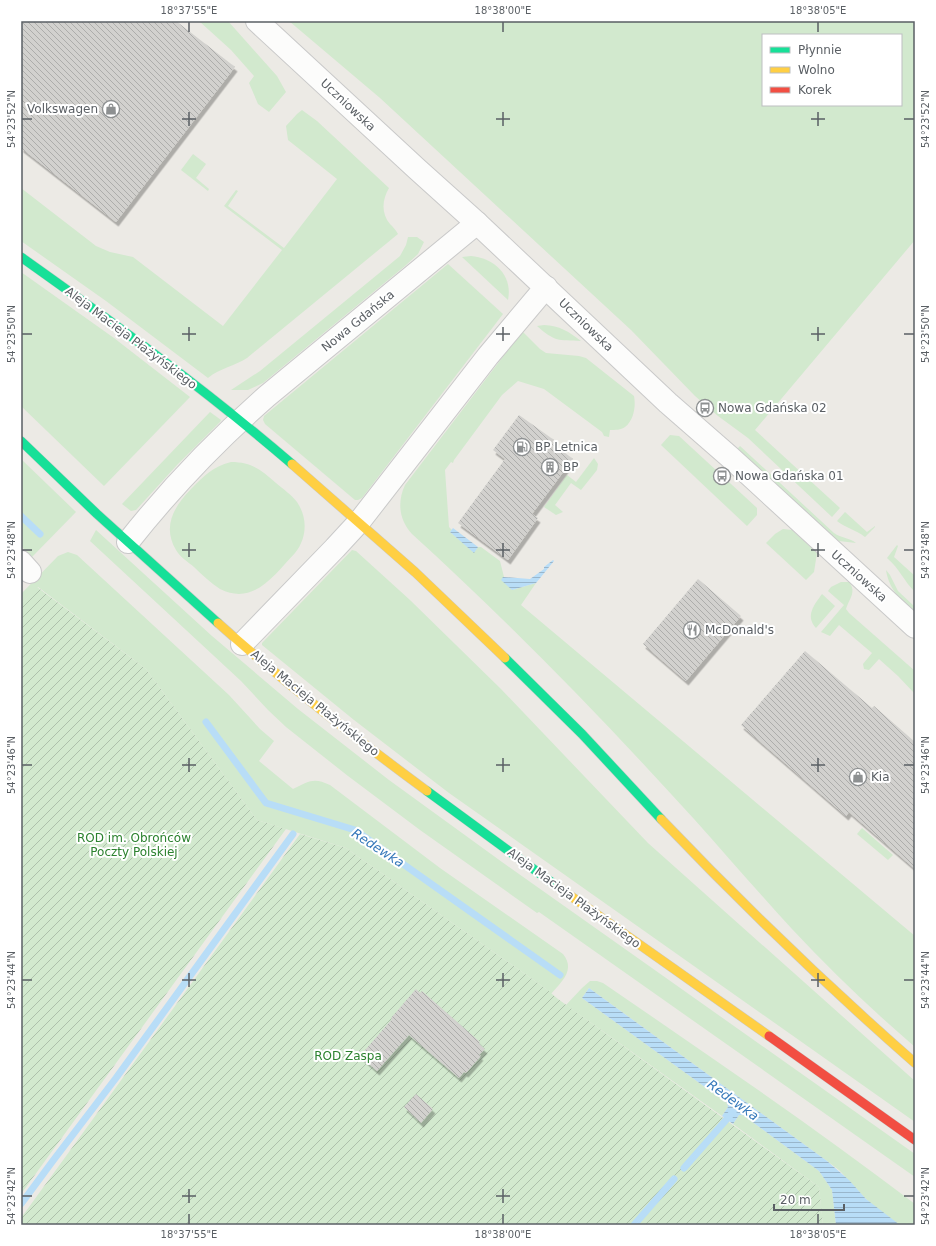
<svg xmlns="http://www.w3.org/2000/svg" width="936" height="1246" font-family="'DejaVu Sans',sans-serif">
	<defs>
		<pattern id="garden-furrows" width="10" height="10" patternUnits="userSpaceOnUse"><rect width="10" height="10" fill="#d2e9ce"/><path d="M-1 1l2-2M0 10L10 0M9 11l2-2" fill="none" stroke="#adc0ab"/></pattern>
		<pattern id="water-rules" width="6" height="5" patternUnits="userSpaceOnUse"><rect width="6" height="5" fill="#b8ddf7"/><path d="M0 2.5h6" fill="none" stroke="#99b6cc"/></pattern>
		<pattern id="building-back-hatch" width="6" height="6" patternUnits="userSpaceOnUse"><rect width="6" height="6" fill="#d2d1ce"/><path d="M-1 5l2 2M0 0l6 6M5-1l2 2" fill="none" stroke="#adadab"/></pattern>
		<filter id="shadow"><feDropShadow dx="2.5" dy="4.5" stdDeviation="0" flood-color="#0004"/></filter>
	</defs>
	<rect width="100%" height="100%" fill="#eceae5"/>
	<g fill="#d2e9ce" fill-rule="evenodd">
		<path d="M199 21H228L277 76 286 92 269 112 258 104 249 83 254 76 231 50Z"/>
		<path d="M289 21H915V240L755 430 840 508 832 517 748 438 718 416 695 396 631 330 380 98ZM763 35H901V105H763Z"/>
		<path d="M302 110 317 121 389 188C382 200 381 213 390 224 393 227 396 230 398 234L247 358C235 366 220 368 208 378L106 301 21 241V188L96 246 110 252 133 257 223 326 282 250 224 206 236 190 238 191 228 206 284 248 337 179 288 140 286 126 297 114Z"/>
		<path d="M193 154 206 164 196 178 209 189 208 191 181 170Z"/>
		<path d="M408 237H417L424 242 418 254 405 266 263 383 248 390H231L260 371 400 256 406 245Z"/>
		<path d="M471 256C494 258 513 275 508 300L462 257Z"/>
		<path d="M448 264 503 314 362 498 358 500H355L265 424 263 420 264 416Z"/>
		<path d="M21 272 114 338 190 397 104 486 21 406Z"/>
		<path d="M544 325C560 326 568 331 581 341 558 340 555 342 537 326Z"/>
		<path d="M523 332 540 349 546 353 579 356 586 358 634 396C636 406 634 420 625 427 621 430 615 430 610 430L609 437 604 436 602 432 544 389 518 381 502 395 454 460 453 463 451 462 445 470 449 527 452 530 450 532 474 552 478 547H481L500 561 504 577H503L512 590 536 583 521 605 915 936V1047C872 1010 831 971 792 929 759 893 727 856 694 819 604 720 511 624 412 534 399 520 397 502 405 485L515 341Z"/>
		<path d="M210 412 221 420 220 422 177 465 136 510 131 511 122 504Z"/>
		<path d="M670 435 679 436 757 508V515L747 526 661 445Z"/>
		<path d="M740 446 834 533C841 538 850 538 856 543L839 541 832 536 737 449Z"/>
		<path d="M594 458 598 464 597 470 581 490 571 483 555 505 563 512 556 515 544 507 567 475 576 482Z"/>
		<path d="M21 459 76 512 32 557 21 546Z"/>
		<path d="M231 462C252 462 261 470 276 483 283 489 292 495 297 502 308 518 307 538 295 553 274 575 254 606 220 589 211 583 202 575 194 567 188 562 180 557 176 550 162 526 174 507 191 489 204 476 212 467 231 462Z"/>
		<path d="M845 512 867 532 875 526V527L865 537C856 530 846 528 837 521Z"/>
		<path d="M783 529 792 530 817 553 814 572 806 580 766 543 775 534Z"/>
		<path d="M96 530 212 636 298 709 389 780 502 862 915 1154V1177L539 912 537 913 420 830 348 776 286 727 268 710 241 681 90 541Z"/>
		<path d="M897 545 898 546 894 557 915 576V592C903 580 900 569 887 558Z"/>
		<path d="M352 550 356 551 410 600 501 689 648 843 915 1081V1122L449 793 354 720 262 645V643Z"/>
		<path d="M68 552 77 555 229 695 260 729 274 741 259 761 293 789C309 781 314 777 330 785L440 868 563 954C576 970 561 982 551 994L545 988 346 848 257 820 146 669 38 587 21 604V594L58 556Z"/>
		<path d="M886 570 890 575 898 591 915 607V613C901 600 889 590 886 570Z"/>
		<path d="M841 582H849C857 592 849 599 846 609L849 613 915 671V694L898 676 879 659 869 670 864 669 863 664 872 653 839 625 830 636 821 632 844 605 828 591 831 587Z"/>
		<path d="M822 594 835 606 816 628C805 616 814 605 822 594Z"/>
		<path d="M862 828 893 855 888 860 857 834Z"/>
		<path d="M590 981H597L603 983C708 1055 814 1127 915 1204V1225H900L876 1208 866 1199 839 1170 827 1161 589 988 582 998 727 1103 728 1107 722 1116 566 1005 582 988Z"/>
		<path d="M739 1115H743L819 1171 832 1190 836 1225H823L819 1187 733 1124Z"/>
	</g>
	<g fill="url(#garden-furrows)">
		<path d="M37 587 146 669 257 820 286 829 21 1194V604Z"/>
		<path d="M300 834 346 848 545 988 558 999 819 1187 823 1225H21V1218Z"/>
	</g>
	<g fill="url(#water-rules)">
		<path d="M453 528 478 547 474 553 450 532Z"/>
		<path d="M553 560 554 561 536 583 512 590 501 580 503 577 530 579 544 569V567Z"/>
		<path d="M589 988 827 1161 849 1180 866 1199 900 1225H836L832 1190 819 1171 743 1115H739L733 1124 722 1116 728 1107 727 1103 582 998Z"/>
	</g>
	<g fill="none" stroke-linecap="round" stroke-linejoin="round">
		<g stroke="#b8ddf7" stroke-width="7">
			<path d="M21 516 40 534"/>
			<path d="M206 722 266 803 355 830 560 975"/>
			<path d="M684 1168 733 1112"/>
			<path d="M21 1204 52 1162 116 1078 293 834"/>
			<path d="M634 1225 674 1179"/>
		</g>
	</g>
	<g fill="url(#building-back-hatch)" filter="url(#shadow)">
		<path d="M21 21H176L235 67 116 222 21 148Z"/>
		<path d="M519 415 554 440 552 443 573 459 532 514 538 518 508 560 458 523 505 459 493 450Z"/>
		<path d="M698 579 741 616 686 681 643 644Z"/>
		<path d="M805 651 872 708 874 706 915 742V869L849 812 846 816 741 725Z"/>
		<path d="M416 989 420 993 422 991 480 1042 479 1044 485 1049 479 1055 481 1056 466 1073 464 1072 459 1078 409 1035 377 1071 360 1056 392 1019 391 1018Z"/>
		<path d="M416 1094 433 1109 421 1123 404 1107Z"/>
	</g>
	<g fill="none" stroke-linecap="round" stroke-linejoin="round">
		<g stroke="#c9c9c9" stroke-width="24">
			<g id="street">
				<path d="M257 21 417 169 477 223 668 403 731 458 915 627"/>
				<path d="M128 542C169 490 217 440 267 396L477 223"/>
				<path d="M21 562 30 572"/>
				<path d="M242 644 335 548 359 522 488 356 546 287"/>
			</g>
		</g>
		<g stroke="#c9c9c9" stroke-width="10">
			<g id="fast">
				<path d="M21 257C114 323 206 390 292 464"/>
				<path d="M21 441 97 514 218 623"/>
				<path d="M505 658 582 734 661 819"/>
				<path d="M427 791 558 887"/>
			</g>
		</g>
		<g stroke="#c9c9c9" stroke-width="10">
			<g id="slow">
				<path d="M292 464 415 572 505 658"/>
				<path d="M218 623C285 683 355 738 427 791"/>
				<path d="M661 819C742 904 826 985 915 1063"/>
				<path d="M558 887 769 1036"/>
			</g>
		</g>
		<g stroke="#c9c9c9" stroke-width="10">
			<path id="jam" d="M769 1036 915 1140"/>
		</g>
		<use href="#street" stroke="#fcfcfb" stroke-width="22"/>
		<use href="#fast" stroke="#16e098" stroke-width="9"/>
		<use href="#slow" stroke="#ffcf43" stroke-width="9"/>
		<use href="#jam" stroke="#f24e42" stroke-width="9"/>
	</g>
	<path fill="none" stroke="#5a5f64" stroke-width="1.5" d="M189 22V32M503 22V32M818 22V32M189 112V126M503 112V126M818 112V126M22 119H32M182 119H196M496 119H510M811 119H825M904 119H914M189 327V341M503 327V341M818 327V341M22 334H32M182 334H196M496 334H510M811 334H825M904 334H914M189 543V557M503 543V557M818 543V557M22 550H32M182 550H196M496 550H510M811 550H825M904 550H914M189 758V772M503 758V772M818 758V772M22 765H32M182 765H196M496 765H510M811 765H825M904 765H914M189 973V987M503 973V987M818 973V987M22 980H32M182 980H196M496 980H510M811 980H825M904 980H914M189 1189V1203M503 1189V1203M22 1196H32M182 1196H196M496 1196H510M904 1196H914M189 1214V1224M503 1214V1224M818 1214V1224"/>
	<defs>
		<g id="shop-ring" transform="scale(0.9)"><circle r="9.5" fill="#fff" stroke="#8d9091" stroke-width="1.5"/><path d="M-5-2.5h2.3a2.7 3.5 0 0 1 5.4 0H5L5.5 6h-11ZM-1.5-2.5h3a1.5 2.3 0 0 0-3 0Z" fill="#8d9091"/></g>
		<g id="bus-ring" transform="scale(0.9)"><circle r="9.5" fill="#fff" stroke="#8d9091" stroke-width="1.5"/><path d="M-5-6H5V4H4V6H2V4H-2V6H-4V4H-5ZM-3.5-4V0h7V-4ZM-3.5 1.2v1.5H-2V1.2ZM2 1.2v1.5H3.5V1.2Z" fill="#8d9091"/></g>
		<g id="fuel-ring" transform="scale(0.9)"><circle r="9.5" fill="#fff" stroke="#8d9091" stroke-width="1.5"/><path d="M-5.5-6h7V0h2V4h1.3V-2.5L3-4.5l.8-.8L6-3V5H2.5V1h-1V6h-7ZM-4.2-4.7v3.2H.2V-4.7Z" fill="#8d9091"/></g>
		<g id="building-ring" transform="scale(0.9)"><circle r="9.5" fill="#fff" stroke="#8d9091" stroke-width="1.5"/><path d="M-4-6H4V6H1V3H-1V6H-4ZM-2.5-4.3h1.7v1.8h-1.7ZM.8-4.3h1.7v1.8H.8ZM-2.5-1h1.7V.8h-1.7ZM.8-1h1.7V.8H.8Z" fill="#8d9091"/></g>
		<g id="restaurant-ring" transform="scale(0.9)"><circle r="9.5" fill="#fff" stroke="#8d9091" stroke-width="1.5"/><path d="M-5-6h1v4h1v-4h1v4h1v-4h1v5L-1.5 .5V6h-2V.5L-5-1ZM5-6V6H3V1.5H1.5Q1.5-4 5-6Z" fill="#8d9091"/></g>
	</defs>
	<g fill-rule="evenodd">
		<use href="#shop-ring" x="111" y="109"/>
		<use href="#bus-ring" x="705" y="408"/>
		<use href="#fuel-ring" x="522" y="447"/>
		<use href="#building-ring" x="550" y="467"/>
		<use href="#bus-ring" x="722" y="476"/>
		<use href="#restaurant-ring" x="692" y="630"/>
		<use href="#shop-ring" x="858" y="777"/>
	</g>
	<g text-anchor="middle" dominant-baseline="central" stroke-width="4" stroke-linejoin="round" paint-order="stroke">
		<g font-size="12" fill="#5a5f64" stroke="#fff">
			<text transform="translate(348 105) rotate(43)">Uczniowska</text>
			<text transform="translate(358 321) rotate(-39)">Nowa Gdańska</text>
			<text transform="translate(586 325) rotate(44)">Uczniowska</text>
			<text transform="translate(131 338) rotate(37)">Aleja Macieja Płażyńskiego</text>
			<text transform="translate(859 576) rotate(42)">Uczniowska</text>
			<text transform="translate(315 703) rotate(39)">Aleja Macieja Płażyńskiego</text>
			<text transform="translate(574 898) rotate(36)">Aleja Macieja Płażyńskiego</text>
		</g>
		<g font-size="12" fill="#5a5f64" stroke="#fff" text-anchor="start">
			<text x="98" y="109" text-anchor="end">Volkswagen</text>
			<text x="718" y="408">Nowa Gdańska 02</text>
			<text x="535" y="447">BP Letnica</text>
			<text x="563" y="467">BP</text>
			<text x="735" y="476">Nowa Gdańska 01</text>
			<text x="705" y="630">McDonald's</text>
			<text x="871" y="777">Kia</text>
		</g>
		<g font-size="12" fill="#2c822f" stroke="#fff">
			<text x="134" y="838">ROD im. Obrońców<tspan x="134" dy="14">Poczty Polskiej</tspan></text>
			<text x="348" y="1056">ROD Zaspa</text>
		</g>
		<g font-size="13" font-style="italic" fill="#3578ba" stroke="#fff">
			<text transform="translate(378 848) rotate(33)">Redewka</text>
			<text transform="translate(733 1100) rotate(36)">Redewka</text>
		</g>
	</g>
	<rect width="936" height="1246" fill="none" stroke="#ffffff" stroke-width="44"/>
	<rect x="762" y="34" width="140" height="72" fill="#ffffff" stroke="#bdbfc1"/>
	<rect x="770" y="47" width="20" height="6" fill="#16e098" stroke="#bdbfc1"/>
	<text x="798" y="54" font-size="12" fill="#5a5f64">Płynnie</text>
	<rect x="770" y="67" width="20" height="6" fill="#ffcf43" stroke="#bdbfc1"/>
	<text x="798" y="74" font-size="12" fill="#5a5f64">Wolno</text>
	<rect x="770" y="87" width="20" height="6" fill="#f24e42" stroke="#bdbfc1"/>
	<text x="798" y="94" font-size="12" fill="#5a5f64">Korek</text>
	<path d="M774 1204v6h70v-6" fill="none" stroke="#5a5f64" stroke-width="2"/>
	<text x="780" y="1204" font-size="12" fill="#5a5f64" stroke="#ffffff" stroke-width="3" paint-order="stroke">20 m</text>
	<rect x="22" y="22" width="892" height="1202" fill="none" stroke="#5a5f64" stroke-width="1.5"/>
	<g font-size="10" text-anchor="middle" fill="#5a5f64">
		<text x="189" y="14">18°37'55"E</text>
		<text x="503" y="14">18°38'00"E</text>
		<text x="818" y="14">18°38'05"E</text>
		<text transform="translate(11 119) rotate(-90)" y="4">54°23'52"N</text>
		<text transform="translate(925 119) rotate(-90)" y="4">54°23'52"N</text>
		<text transform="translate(11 334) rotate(-90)" y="4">54°23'50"N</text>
		<text transform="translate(925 334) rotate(-90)" y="4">54°23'50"N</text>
		<text transform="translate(11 550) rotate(-90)" y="4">54°23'48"N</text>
		<text transform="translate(925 550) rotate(-90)" y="4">54°23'48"N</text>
		<text transform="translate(11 765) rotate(-90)" y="4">54°23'46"N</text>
		<text transform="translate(925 765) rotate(-90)" y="4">54°23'46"N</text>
		<text transform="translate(11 980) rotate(-90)" y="4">54°23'44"N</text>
		<text transform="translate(925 980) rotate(-90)" y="4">54°23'44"N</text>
		<text transform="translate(11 1196) rotate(-90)" y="4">54°23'42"N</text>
		<text transform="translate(925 1196) rotate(-90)" y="4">54°23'42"N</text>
		<text x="189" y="1238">18°37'55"E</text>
		<text x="503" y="1238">18°38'00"E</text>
		<text x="818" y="1238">18°38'05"E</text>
	</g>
</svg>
